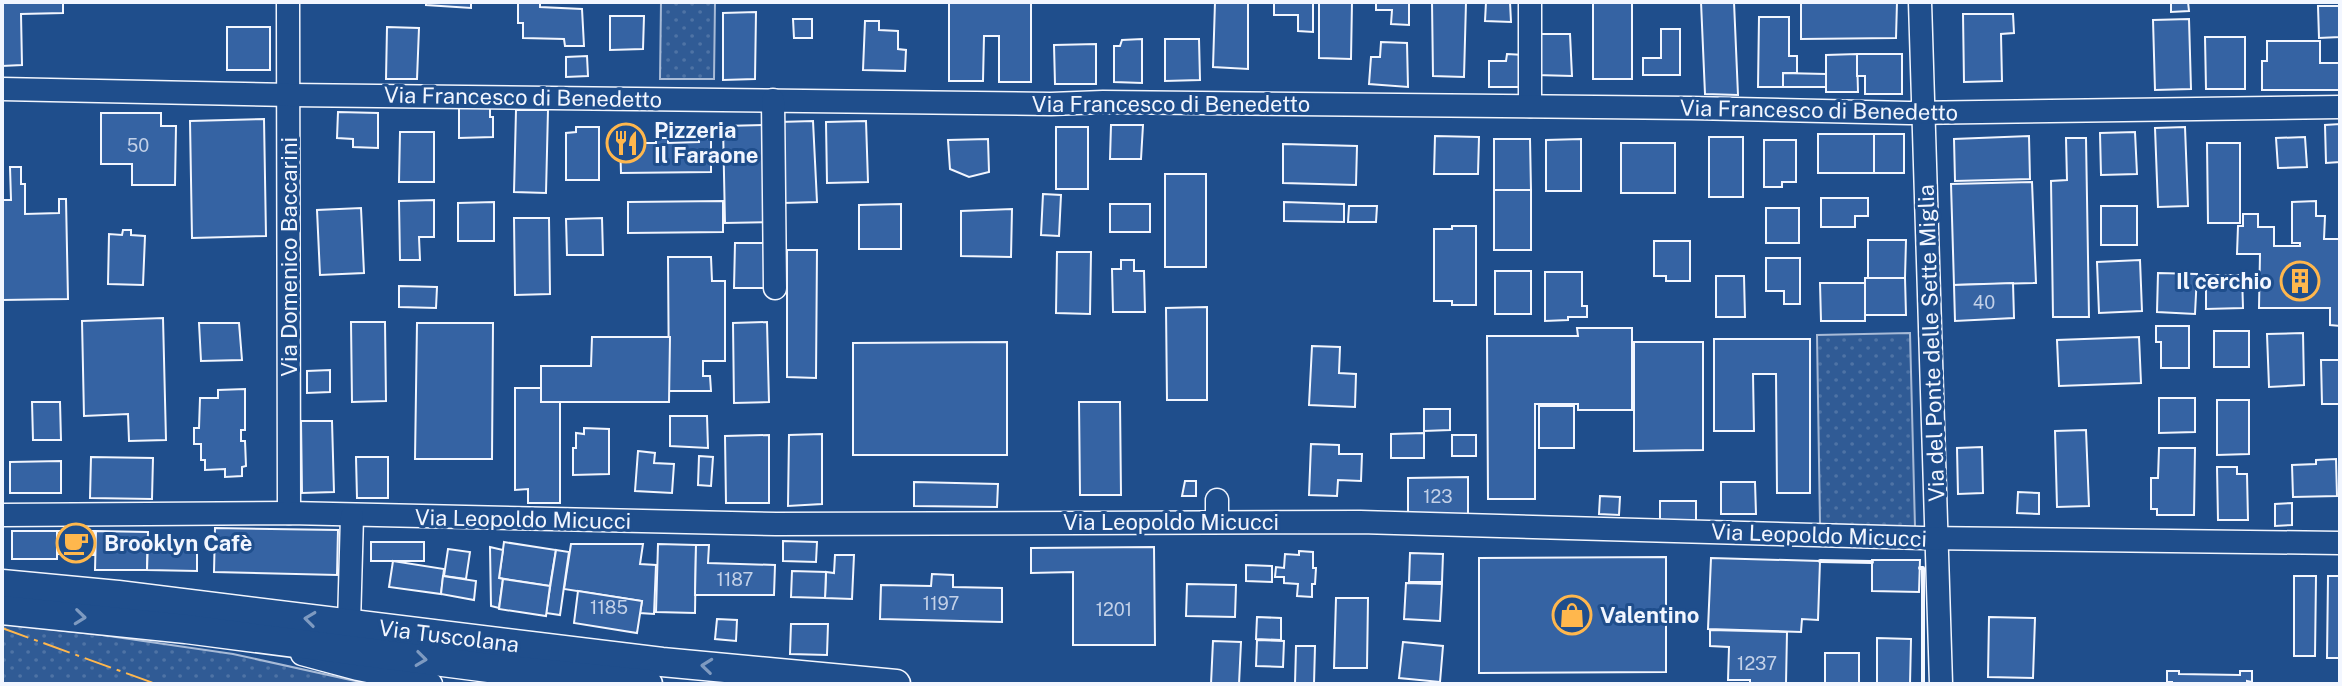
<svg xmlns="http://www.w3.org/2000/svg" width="2342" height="686" font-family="'Public Sans',sans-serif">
	<defs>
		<pattern id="grass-dots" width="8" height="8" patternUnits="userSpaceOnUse" patternTransform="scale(2)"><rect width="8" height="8" fill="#305b95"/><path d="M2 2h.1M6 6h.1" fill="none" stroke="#4e73a5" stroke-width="1.8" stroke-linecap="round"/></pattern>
	</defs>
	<rect width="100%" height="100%" fill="#1f4e8c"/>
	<g fill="url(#grass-dots)" stroke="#a8bbd7" stroke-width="2">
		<path d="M661 2H715L714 79H660Z"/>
		<path d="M1910 333 1915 527 1820 524 1817 335Z"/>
		<path d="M2 624 102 635 233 654 369 684H2Z"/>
	</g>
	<g fill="#3563a3" stroke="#f2f6ff" stroke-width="2">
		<path d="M2 2H63V13L21 14 22 65 2 66Z"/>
		<path d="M426 2H471V8L426 5Z"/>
		<path d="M518 2H540V7L582 9 584 46H565L564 39 523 38V23H518Z"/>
		<path d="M949 2H1031V82H999V36H984L983 81H949Z"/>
		<path d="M1215 2H1248V69L1213 67Z"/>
		<path d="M1274 2H1313V32L1298 31V15H1274Z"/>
		<path d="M1319 2H1352L1351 59 1319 58Z"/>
		<path d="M1376 2H1409V25L1391 24 1392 10H1376Z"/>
		<path d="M1432 2H1466L1464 77 1433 76Z"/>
		<path d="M1486 2H1510L1511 22 1485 21Z"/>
		<rect x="1593" y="2" width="39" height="77"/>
		<path d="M1701 2H1734L1738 95 1705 94Z"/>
		<path d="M1801 2H1897L1896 38 1801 39Z"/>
		<path d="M2171 2H2188L2189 11 2171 12Z"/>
		<path d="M2318 6H2340V37L2319 38Z"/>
		<path d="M756 12 755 79 723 80V13Z"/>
		<path d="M1963 14H2013L2014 33 2001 34 2002 81 1964 82Z"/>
		<path d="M610 16H644L643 49 610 50Z"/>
		<path d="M1759 17H1789V56H1797V73H1783V87H1758Z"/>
		<path d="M793 19H812V38H794Z"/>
		<path d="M2189 19 2191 89 2155 90 2153 20Z"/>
		<path d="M865 21H879V30L898 31V49L906 50 905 71 863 70Z"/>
		<rect x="227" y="27" width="43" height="43"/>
		<path d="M387 27 419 28 417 79H386Z"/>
		<path d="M1661 29H1680V75H1643V58H1661Z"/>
		<path d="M1534 34H1570L1572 76 1536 75Z"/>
		<path d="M2205 37H2245V89H2206Z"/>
		<path d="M1142 39V83L1114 82V46H1120L1122 40Z"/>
		<path d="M1165 39H1199L1200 80 1165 81Z"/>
		<path d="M2267 41H2320V63H2339L2340 60V90H2262V61H2267Z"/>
		<path d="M1381 42 1407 43 1408 87 1369 84 1371 57H1380Z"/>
		<path d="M1096 44V84H1055L1054 45Z"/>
		<path d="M1507 54 1524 55V87H1489V61H1506Z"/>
		<path d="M1857 54 1858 92H1826V55Z"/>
		<path d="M1857 54H1902V94H1865V76H1857Z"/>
		<path d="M587 56 588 76 566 77V57Z"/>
		<path d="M1783 73 1826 74V87H1783Z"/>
		<path d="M459 106H490V117H493V137L459 138Z"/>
		<path d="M516 110H548L546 193 514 192Z"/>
		<path d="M338 112 378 113V148L353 147V139L337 138Z"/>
		<path d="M101 113H161V126H176L175 185H132V164H101Z"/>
		<path d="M264 119 266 236 192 238 190 121Z"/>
		<path d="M813 121 817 202 783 203 779 122Z"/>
		<path d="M866 121 868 182 827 183 826 122Z"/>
		<path d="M2340 124V162L2326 163 2325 125Z"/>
		<path d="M768 125 770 222 725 223 723 126Z"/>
		<path d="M1111 125H1143L1141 159H1110Z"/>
		<path d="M576 127H599V180H566V133L576 132Z"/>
		<rect x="1056" y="127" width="32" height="62"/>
		<path d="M2185 127 2188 206 2158 207 2155 128Z"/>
		<path d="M400 132H434V182H399Z"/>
		<path d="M2135 132 2137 174 2101 175 2100 133Z"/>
		<rect x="1818" y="134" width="56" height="39"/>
		<rect x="1874" y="134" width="30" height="39"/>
		<path d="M1435 136 1479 137 1478 174H1434Z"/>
		<path d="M2029 136 2030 179 1955 181 1954 139Z"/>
		<rect x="1709" y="137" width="34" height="60"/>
		<path d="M2305 137 2307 167 2278 168 2276 138Z"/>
		<path d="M656 138H668V143L699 142V139H711V172L621 173 620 140 632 139V143H656Z"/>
		<path d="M2066 138H2086L2089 317H2053L2051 181 2067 180Z"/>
		<path d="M988 139 989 172 969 177 950 169 948 140Z"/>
		<path d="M1494 139H1530L1531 190H1494Z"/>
		<path d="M1581 139V191H1546V140Z"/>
		<path d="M1764 140H1796V182H1782V187H1764Z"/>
		<rect x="1621" y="143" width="54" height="50"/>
		<path d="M2207 143H2240V223H2208Z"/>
		<path d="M1283 144 1357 146 1356 185 1283 183Z"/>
		<path d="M10 167H21V184H25V214L59 213V199H66L68 299 2 300V200H11Z"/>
		<rect x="1165" y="174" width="41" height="93"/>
		<path d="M2032 182 2036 283 1954 285 1951 184Z"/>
		<rect x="1494" y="190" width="37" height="60"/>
		<path d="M1043 194 1061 195 1059 236 1041 235Z"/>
		<path d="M1821 198H1868V216H1855V227H1821Z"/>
		<path d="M434 200V237H419L420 260H400L399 201Z"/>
		<path d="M723 201V232L628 233V202Z"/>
		<path d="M2316 201V216H2325L2324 239H2340V326L2330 325V308H2259L2260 254H2237L2238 226H2243V214H2258V227H2274V246H2300V243H2292V202Z"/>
		<path d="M494 202V241H458V203Z"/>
		<path d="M1284 202 1344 204V222L1284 221Z"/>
		<path d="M901 204V249H859V205Z"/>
		<rect x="1110" y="204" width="40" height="28"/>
		<path d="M1349 206H1377L1376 222H1348Z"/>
		<rect x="2101" y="206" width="36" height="39"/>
		<path d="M361 208 364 273 320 275 317 210Z"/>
		<rect x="1766" y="208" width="33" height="35"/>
		<path d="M1012 209 1011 257 961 256V211Z"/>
		<path d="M514 218H549L550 294 515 295Z"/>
		<path d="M602 218 603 255H567L566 219Z"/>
		<path d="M1452 226H1476V305H1452V301H1434V229H1452Z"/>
		<path d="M123 230H131V235L145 236 143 285 108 284 109 234 122 235Z"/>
		<path d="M1868 240H1906L1905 278 1868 279Z"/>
		<path d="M1654 241H1690V281H1666V276H1654Z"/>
		<path d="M735 243H765V288H734Z"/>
		<path d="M787 250H817L816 378 787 377Z"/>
		<path d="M1057 252H1091L1090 314 1056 313Z"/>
		<path d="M668 257H711L712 281H725V361H703V376H710L711 391H669Z"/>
		<path d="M1766 258H1800V304H1784V291H1766Z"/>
		<path d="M1121 260H1134V271H1144L1145 312H1113L1112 269H1121Z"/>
		<path d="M2140 260 2142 311 2099 313 2097 262Z"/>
		<rect x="1495" y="271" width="36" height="43"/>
		<path d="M1545 272H1582V306H1587V317H1568V320L1545 321Z"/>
		<path d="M2158 273 2197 274 2195 314 2157 312Z"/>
		<path d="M2206 275H2242L2243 308 2206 309Z"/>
		<path d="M1716 276H1744L1745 317H1716Z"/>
		<path d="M1865 278H1905L1906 315H1865Z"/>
		<path d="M1820 283H1865V321H1821Z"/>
		<path d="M2013 283 2014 318 1955 321 1954 285Z"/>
		<path d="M399 286 437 287 436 308 399 307Z"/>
		<path d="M1207 307V400H1167L1166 308Z"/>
		<path d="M163 318 166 440 129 441 128 414 84 416 82 321Z"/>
		<path d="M351 322H385L386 401 352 402Z"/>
		<path d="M767 322 769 402 734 403 733 323Z"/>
		<path d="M199 323H239L242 360 201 361Z"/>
		<path d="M417 323H493L492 459H415Z"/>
		<path d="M2156 326H2189V368H2161V342H2156Z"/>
		<path d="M1577 328H1632V410H1578V404H1535V499H1488L1487 336H1578Z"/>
		<rect x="2214" y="331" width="35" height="36"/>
		<path d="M2303 333 2304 385 2269 387 2267 334Z"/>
		<path d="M592 337H670L669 402H541V366H591Z"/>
		<path d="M2139 337 2141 383 2059 386 2057 340Z"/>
		<path d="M1714 339H1810V493H1777L1776 374H1753L1754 431H1714Z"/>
		<path d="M1007 342V455H853V343Z"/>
		<path d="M1634 342H1703V450L1634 451Z"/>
		<path d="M1312 346 1340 347 1339 373 1356 374 1355 407 1309 405Z"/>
		<path d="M2321 360H2340V404H2322Z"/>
		<path d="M330 370V392L307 393V371Z"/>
		<path d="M515 388H541V402H560V503H528V489L515 490Z"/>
		<path d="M245 389V430H241V441H245L246 466 242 467V476L225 477V469L205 470V460H201V444H194V428H199L200 398H218V390Z"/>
		<path d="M2159 398H2195V432L2159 433Z"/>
		<path d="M2217 400H2249V454L2217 455Z"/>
		<path d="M32 402H60L61 440H33Z"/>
		<path d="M1079 402H1120L1121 495H1080Z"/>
		<rect x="1539" y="406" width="35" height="42"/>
		<path d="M1424 409H1450V430L1424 431Z"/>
		<path d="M670 416H707L708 448 670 446Z"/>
		<path d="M301 421H332L334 492 302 493Z"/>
		<path d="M584 428 609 429V474L573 475V448H576V433L584 434Z"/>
		<path d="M2086 430 2089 506 2057 507 2055 431Z"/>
		<path d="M1424 433V458H1391V434Z"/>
		<path d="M822 434V504L788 506 789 435Z"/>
		<path d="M769 435V503H726L725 436Z"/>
		<rect x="1452" y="435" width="24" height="21"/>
		<path d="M1311 444 1339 445V454H1362L1361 481 1338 480 1337 496 1309 495Z"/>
		<path d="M1982 447 1983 493 1958 494 1957 448Z"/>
		<path d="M2159 448H2195L2194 515H2157V509H2151V478H2158Z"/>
		<path d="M638 451 655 453 654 463 674 464 672 493 635 491Z"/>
		<path d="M699 456 713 457 711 486 698 485Z"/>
		<path d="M91 457 153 458 152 499 90 498Z"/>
		<path d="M356 457H388V498H357Z"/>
		<path d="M2336 459 2337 496 2293 497 2292 465 2316 464V460Z"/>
		<path d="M61 461V493H10V462Z"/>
		<path d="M2217 467H2237V474H2247L2248 520H2218Z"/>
		<path d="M1468 477V514H1408V478Z"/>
		<path d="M1185 481H1196V496H1182Z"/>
		<path d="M914 482 998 484 997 507 914 506Z"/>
		<path d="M1721 482H1755L1756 514H1721Z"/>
		<path d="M2018 492 2039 493V514L2017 513Z"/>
		<path d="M1600 496 1620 497 1619 515 1599 514Z"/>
		<rect x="1660" y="501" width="36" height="21"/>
		<path d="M2292 503V525L2275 526V504Z"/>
		<path d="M215 528 338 530 337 575 214 572Z"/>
		<rect x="12" y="531" width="45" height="28"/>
		<path d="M57 531H94V555L57 554Z"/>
		<path d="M96 531 148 532 147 570H95Z"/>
		<path d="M148 541H197V571L147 570Z"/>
		<path d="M783 541 817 542 816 562 783 561Z"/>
		<rect x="371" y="542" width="53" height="19"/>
		<path d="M504 542 556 550 550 586 499 578Z"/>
		<path d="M571 544H643L640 564 656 565 654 614 640 613 642 601 564 589Z"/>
		<path d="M658 544 696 545 695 613 656 612Z"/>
		<path d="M696 545H709L708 563 775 565 774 595H695Z"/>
		<path d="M490 547 503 550 499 578 503 579 499 608 491 606Z"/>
		<path d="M1154 547 1155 645H1073V572L1031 573V548Z"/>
		<path d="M448 549 470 552 466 579 444 576Z"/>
		<path d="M556 550 569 552 560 615 546 613Z"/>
		<path d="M1299 551 1313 552V568H1316L1315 584H1312V597L1297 596 1298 584 1284 583V577H1275L1276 567 1284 568 1285 554 1299 555Z"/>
		<path d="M1410 553 1443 554 1442 582H1409Z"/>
		<path d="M835 555H854L852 599 825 598 826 572 834 573Z"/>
		<path d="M1666 557V672L1479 673V558Z"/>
		<path d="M1711 558 1820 561 1818 620 1802 619 1801 632 1708 629Z"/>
		<path d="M1872 560H1920L1919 592 1872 591Z"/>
		<path d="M393 561 444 569 441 594 389 587Z"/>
		<path d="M1246 565 1272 566V582L1246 581Z"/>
		<path d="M792 571 826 572 825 598 791 597Z"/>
		<path d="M932 574 953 575V587L1002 588V622L880 619 881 585 931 586Z"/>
		<path d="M443 576 476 581 474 600 441 594Z"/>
		<path d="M2294 576H2316L2315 656H2294Z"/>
		<path d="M2328 576H2340V658H2327Z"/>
		<path d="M503 579 550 586 546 616 499 609Z"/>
		<path d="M1406 583 1442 584 1440 621 1404 619Z"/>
		<path d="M1187 584 1236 585 1235 617 1186 616Z"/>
		<path d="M578 591 642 601 637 633 574 623Z"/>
		<path d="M1336 598H1368L1367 668H1334Z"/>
		<path d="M1257 617 1281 618V640L1256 639Z"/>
		<path d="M1989 617 2035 618 2033 678 1988 677Z"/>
		<path d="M717 619 737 620 736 641 715 639Z"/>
		<path d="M791 624H828L827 655 790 654Z"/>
		<path d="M1710 630 1787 632 1786 684H1750V680H1728L1729 647 1710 646Z"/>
		<path d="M1877 638 1911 639 1910 684H1877Z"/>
		<path d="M1257 640 1284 641 1283 667 1256 666Z"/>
		<path d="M1213 641 1241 642 1239 684H1211Z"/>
		<path d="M1403 642 1443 646 1440 682 1399 678Z"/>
		<path d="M1296 646H1315L1314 684H1295Z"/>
		<rect x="1825" y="653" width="34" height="31"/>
		<path d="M2167 671H2179V674L2240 675V671H2252V682L2247 681V684H2172V682H2167Z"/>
	</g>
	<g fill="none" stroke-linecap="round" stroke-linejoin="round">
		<g stroke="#f2f6ff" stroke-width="25">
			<g id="minor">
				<path d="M288 2 289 513"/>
				<path d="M1530 2V106"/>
				<path d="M1920 2 1941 684"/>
				<path d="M2 89 290 95 1051 104 1103 102 1691 108 1909 113 2340 107"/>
				<path d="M773 100 775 288"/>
				<path d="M2 515 289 513 776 524 1360 522 1922 538 2340 543"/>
				<path d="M1217 521V500"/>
				<path d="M349 624 352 516"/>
				<path d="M302 654 358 669 431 684"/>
			</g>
		</g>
		<g stroke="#f2f6ff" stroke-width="31">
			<g id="major">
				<path d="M2 584 118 595 662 662 896 684"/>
				<path d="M2 610 186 629 489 668 648 684"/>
			</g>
		</g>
		<use href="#minor" stroke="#1f4e8c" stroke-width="22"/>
		<use href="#major" stroke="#1f4e8c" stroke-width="28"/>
		<g stroke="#f2f6ff" stroke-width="4">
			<path d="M1820 561 1872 562"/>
			<path d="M1920 568H1923V684"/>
		</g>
		<path stroke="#ffb74d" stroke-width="2" stroke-dasharray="28 6 4 6" stroke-linecap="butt" d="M2 628 156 684"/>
	</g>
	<defs><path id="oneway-chevron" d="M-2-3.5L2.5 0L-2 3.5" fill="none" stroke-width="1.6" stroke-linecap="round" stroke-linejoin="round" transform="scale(2)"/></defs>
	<g stroke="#7e9ac0">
		<use href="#oneway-chevron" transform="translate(80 617) rotate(6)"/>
		<use href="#oneway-chevron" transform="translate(310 619) rotate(-173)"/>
		<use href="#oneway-chevron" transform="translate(421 659) rotate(7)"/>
		<use href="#oneway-chevron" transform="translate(707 666) rotate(-174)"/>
	</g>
	<defs>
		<g id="restaurant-ring" transform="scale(2)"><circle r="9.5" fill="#1f4e8c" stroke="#ffb74d" stroke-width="1.5"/><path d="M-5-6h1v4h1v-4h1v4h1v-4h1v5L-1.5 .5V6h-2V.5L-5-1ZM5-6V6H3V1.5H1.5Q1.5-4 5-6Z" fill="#ffb74d"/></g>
		<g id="building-ring" transform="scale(2)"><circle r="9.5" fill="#1f4e8c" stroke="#ffb74d" stroke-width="1.5"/><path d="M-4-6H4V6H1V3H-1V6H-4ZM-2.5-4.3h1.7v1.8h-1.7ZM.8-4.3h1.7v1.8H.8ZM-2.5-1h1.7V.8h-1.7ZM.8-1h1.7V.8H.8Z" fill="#ffb74d"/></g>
		<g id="cafe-ring" transform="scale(2)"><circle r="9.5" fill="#1f4e8c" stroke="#ffb74d" stroke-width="1.5"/><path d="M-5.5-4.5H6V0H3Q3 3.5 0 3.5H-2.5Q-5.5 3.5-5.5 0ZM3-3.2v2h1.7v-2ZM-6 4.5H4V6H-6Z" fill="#ffb74d"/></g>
		<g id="shop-ring" transform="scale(2)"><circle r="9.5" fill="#1f4e8c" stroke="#ffb74d" stroke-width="1.5"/><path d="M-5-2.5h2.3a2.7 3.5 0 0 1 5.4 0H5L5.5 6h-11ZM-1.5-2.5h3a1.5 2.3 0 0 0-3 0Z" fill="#ffb74d"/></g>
	</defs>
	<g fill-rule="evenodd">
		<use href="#restaurant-ring" x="626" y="143"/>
		<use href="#building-ring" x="2300" y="281"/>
		<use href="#cafe-ring" x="76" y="543"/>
		<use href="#shop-ring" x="1572" y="615"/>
	</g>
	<g text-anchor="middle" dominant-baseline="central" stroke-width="6" stroke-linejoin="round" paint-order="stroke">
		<g font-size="18" fill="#c3d1e8">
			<text x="138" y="145">50</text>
			<text x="1984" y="302">40</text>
			<text x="1438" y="496">123</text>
			<text x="735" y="579">1187</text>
			<text x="941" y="603">1197</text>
			<text x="609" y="607">1185</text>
			<text x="1114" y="609">1201</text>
			<text x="1757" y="663">1237</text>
		</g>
		<g font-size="22" fill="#f2f6ff" stroke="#1f4e8c">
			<text transform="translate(523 97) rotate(1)">Via Francesco di Benedetto</text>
			<text x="1171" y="104">Via Francesco di Benedetto</text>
			<text transform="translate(1819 110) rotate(1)">Via Francesco di Benedetto</text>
			<text transform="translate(289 257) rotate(-90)">Via Domenico Baccarini</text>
			<text transform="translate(1931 343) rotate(-92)">Via del Ponte delle Sette Miglia</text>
			<text transform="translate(523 519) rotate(1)">Via Leopoldo Micucci</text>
			<text x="1171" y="522">Via Leopoldo Micucci</text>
			<text transform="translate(1819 535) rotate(2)">Via Leopoldo Micucci</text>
			<text transform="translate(449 636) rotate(7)">Via Tuscolana</text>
		</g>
		<g font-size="22" font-weight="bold" fill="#f2f6ff" stroke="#1f4e8c" text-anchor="start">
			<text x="654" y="130">Pizzeria<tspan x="654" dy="25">Il Faraone</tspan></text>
			<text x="2272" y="281" text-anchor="end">Il cerchio</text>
			<text x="104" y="543">Brooklyn Cafè</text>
			<text x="1600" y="615">Valentino</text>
		</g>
	</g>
	<rect width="2342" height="686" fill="none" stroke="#f2f6ff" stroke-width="8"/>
</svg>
